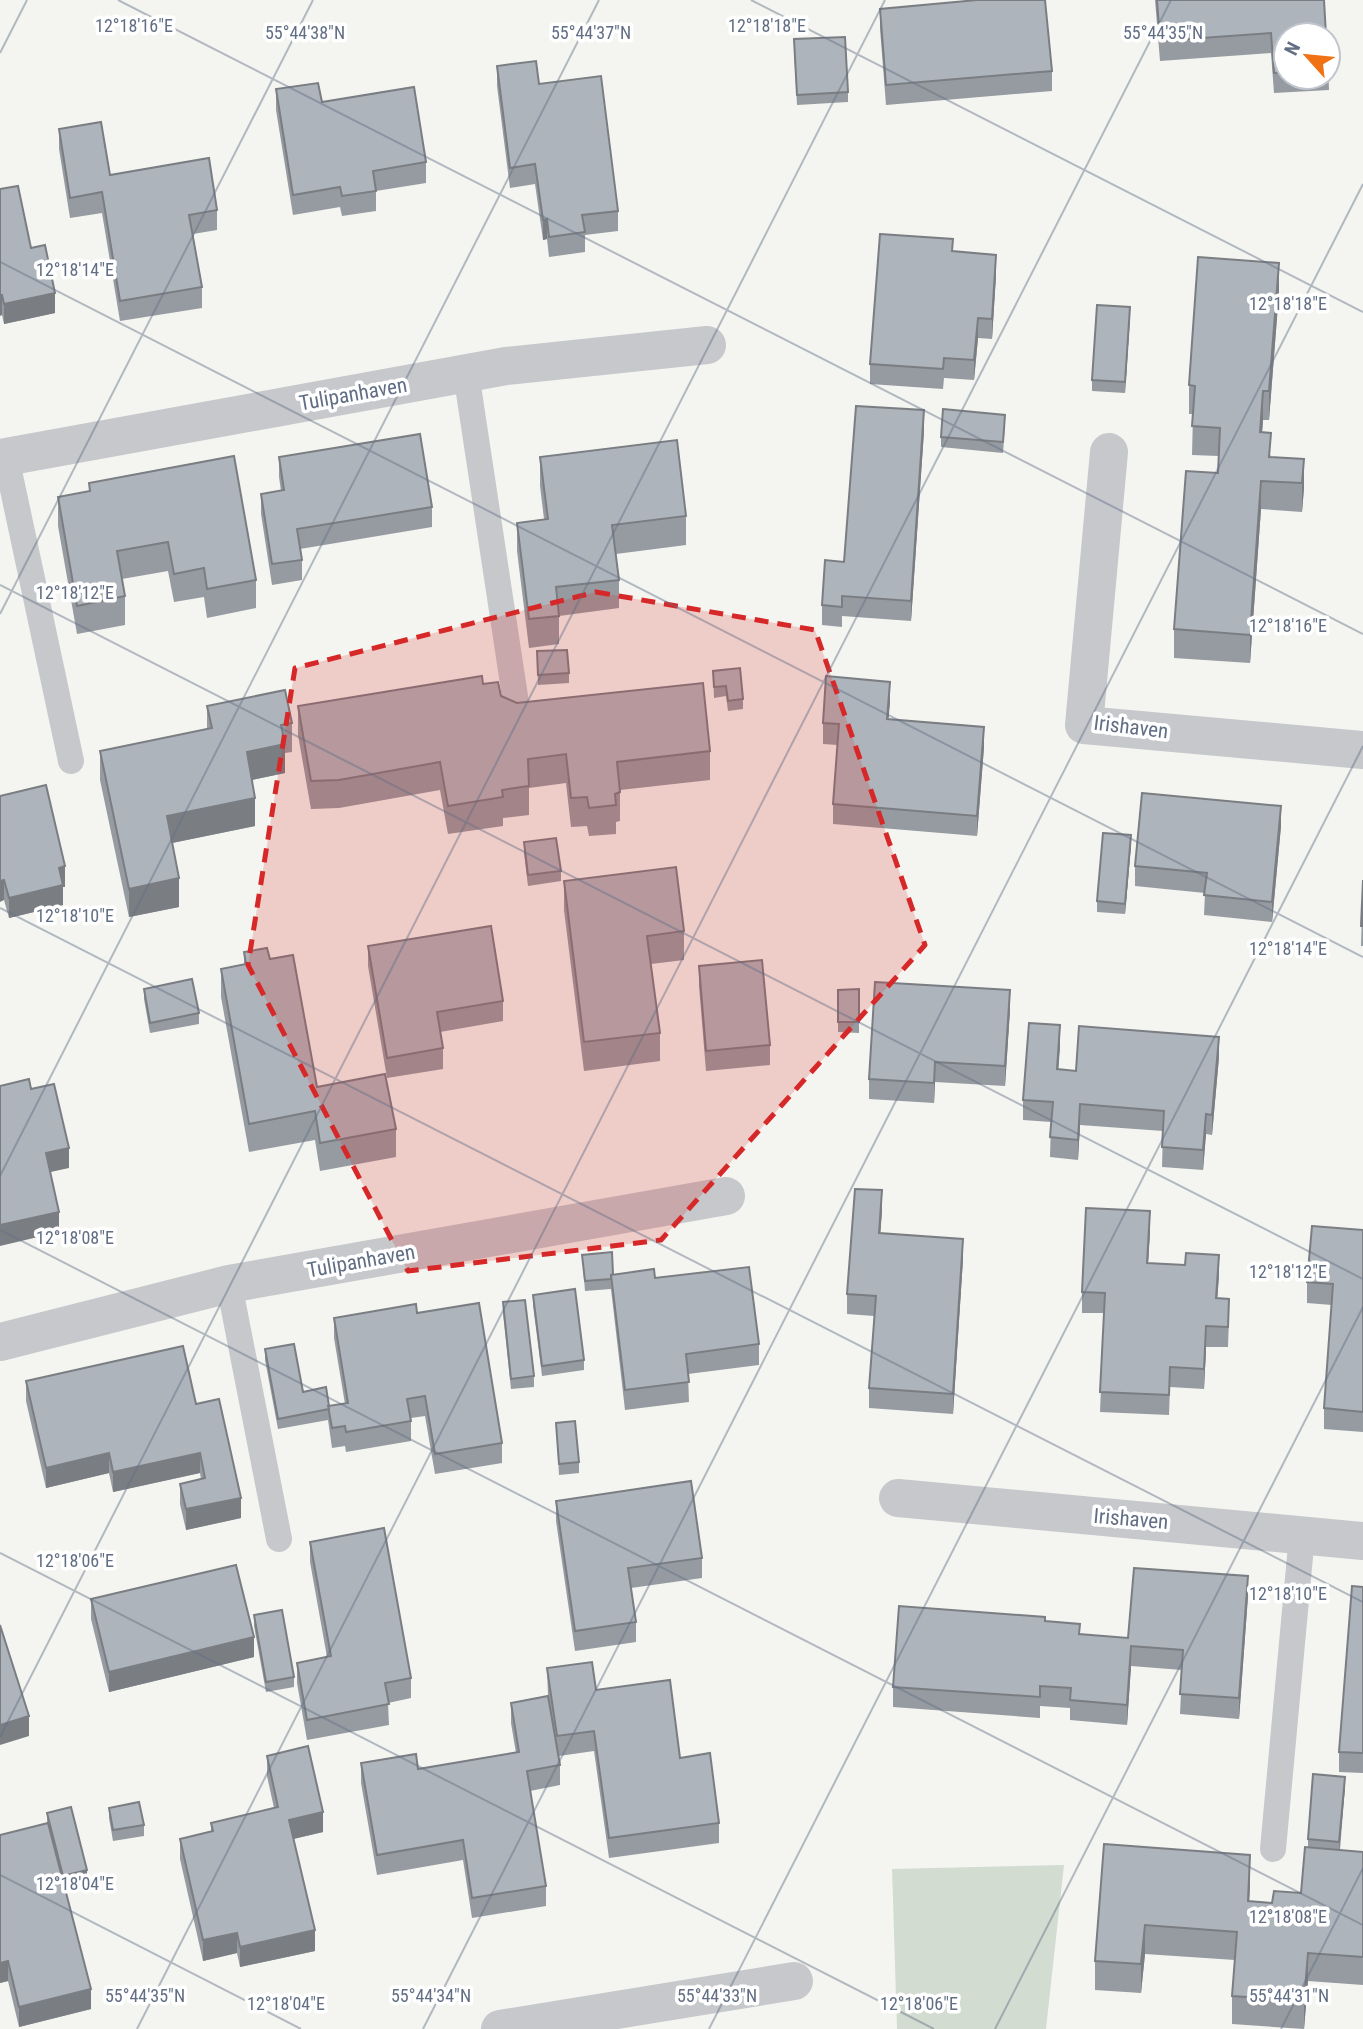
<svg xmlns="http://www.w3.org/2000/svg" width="1363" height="2029" font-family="'Roboto Condensed',sans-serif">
	<rect width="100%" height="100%" fill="#f4f5f0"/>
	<path fill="#d3dcd1" d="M1064 1865 1046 2029H897L892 1869Z"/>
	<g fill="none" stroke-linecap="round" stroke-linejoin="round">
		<g stroke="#c6c8cc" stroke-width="26">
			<path d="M466 373 516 703"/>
			<path d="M6 457 71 761"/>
			<path d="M229 1284 279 1539"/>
			<path d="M1273 1849 1302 1535"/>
		</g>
		<g stroke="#c6c8cc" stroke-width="38">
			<path d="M1109 452 1084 725 1363 750"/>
			<path d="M0 458 506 366 707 345"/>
			<path d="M0 1342 229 1284 726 1196"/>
			<path d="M898 1498 1363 1541"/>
			<path d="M500 2029 794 1981"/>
		</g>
	</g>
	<g fill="#969ba1">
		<path d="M1155 0H1324L1286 35V77H1328V60L1329 90 1274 93 1271 53 1160 61Z"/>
		<path d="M880 9 1052 71V91L886 105 880 29Z"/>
		<path d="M794 50 848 92V102L797 105Z"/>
		<path d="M497 66 539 84 618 211V231L585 235V252L549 257 547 239 543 240 535 184 510 188 497 86Z"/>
		<path d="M276 89 322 102 426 162V183L376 191V211L342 216 340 207 293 215 276 110Z"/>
		<path d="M59 129 110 175 217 210V230L193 234 202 287V308L120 321 102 213 70 218 59 149Z"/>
		<path d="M0 189 31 248 55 313 4 324 2 315Z"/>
		<path d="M953 252 996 275 992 339 978 338 974 380 944 378 943 389 870 384V364Z"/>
		<path d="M1279 292 1269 420H1263L1262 433 1271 457 1304 459V488L1302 512 1261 509 1250 663 1174 658V629L1218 473V456L1192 455 1193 414H1189V385Z"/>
		<path d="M1130 317 1125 393 1092 391V380Z"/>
		<path d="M1005 425 1003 453 941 447V437Z"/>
		<path d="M924 431 911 621 842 616V627L822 625V605L844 562Z"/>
		<path d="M279 457 432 507V527L300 549 302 560V580L272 585 261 514V494L281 491 279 477Z"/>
		<path d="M540 457 686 516V545L616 554 619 580V608L559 616V644L529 648 517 551V523L544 519 540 486Z"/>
		<path d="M89 483 256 580V608L207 618 204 597 174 602 168 571 122 579 125 596V625L77 634 58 526V497L89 491Z"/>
		<path d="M537 651 569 673V683L538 685Z"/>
		<path d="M713 671 743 699V709L728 711 726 696 714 698Z"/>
		<path d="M483 684 501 696 517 703 710 751V780L620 790V821L616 822V834L589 836 587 826 571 827 566 783 529 788V815L503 818V826L448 834 440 790 339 808 311 809 298 735V706Z"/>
		<path d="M890 702 888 719 984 747 977 836 833 824V804L838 745 823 744V723Z"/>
		<path d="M207 706 292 723V752L285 753V773L252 780 255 826 172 843 179 907 129 917 100 780V751L207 729Z"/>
		<path d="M0 796 65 887H63V905L9 918 4 900Z"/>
		<path d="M1281 826 1272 922 1204 915 1205 893 1135 886V866Z"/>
		<path d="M524 842 561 871V881L528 886 524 853Z"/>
		<path d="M1131 845 1125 914 1097 912V901Z"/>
		<path d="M1363 880V946H1361Z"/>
		<path d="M564 881 684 931V960L651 964 660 1033V1061L584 1071 564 910Z"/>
		<path d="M368 946 503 1001V1021L440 1032 443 1048V1069L387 1078 368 966Z"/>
		<path d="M244 952 270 959 317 1087 396 1129V1157L320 1171 315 1140 249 1152 221 997V969L244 964Z"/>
		<path d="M699 966 770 1045V1065L706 1071 699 986Z"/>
		<path d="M144 989 199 1013V1024L150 1033 144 999Z"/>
		<path d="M859 989V1033L838 1032V990Z"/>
		<path d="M1010 1010 1005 1086 935 1082 934 1103 869 1099V1079Z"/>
		<path d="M1060 1046 1058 1069 1076 1071 1219 1057 1212 1135 1206 1134 1203 1170 1162 1167 1163 1131 1080 1125 1078 1160 1050 1157 1051 1122 1023 1120V1100Z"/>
		<path d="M882 1211 880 1233 963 1259 953 1414 869 1408V1388L874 1316 847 1314V1294Z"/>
		<path d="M1363 1230V1432L1324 1429V1408L1332 1305 1307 1303V1282Z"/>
		<path d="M1150 1231 1148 1263 1219 1275 1217 1298 1229 1319 1228 1347H1206L1204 1389 1170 1387 1169 1415 1100 1412 1104 1313H1082V1292Z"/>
		<path d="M582 1255 613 1274 655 1278 759 1344V1365L688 1374 689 1402 625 1410 611 1289 585 1291Z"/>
		<path d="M533 1295 584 1360V1370L542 1376 533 1305Z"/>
		<path d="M503 1302 534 1376V1387L511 1389 503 1313Z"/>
		<path d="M417 1313 502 1443V1463L435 1474 425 1416 411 1418V1441L346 1452 345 1446 332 1448 328 1420 278 1429 265 1360V1349L303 1392 329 1406 345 1404 334 1338V1318Z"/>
		<path d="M26 1381 196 1404 241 1518 186 1530 180 1504V1484L201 1479 200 1473 113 1492 109 1473 46 1488 26 1401Z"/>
		<path d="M556 1423 579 1462V1473L559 1475Z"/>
		<path d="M556 1501 702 1558V1578L631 1588 636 1622V1642L575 1651 556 1521Z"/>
		<path d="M310 1542 411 1678V1698L388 1703 389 1725 307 1740 297 1683V1663L327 1657 310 1562Z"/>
		<path d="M1363 1587V1773L1339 1772V1752Z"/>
		<path d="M1248 1596 1239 1719 1180 1714 1182 1670 1131 1666 1127 1725 1070 1720V1708L1040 1706V1718L893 1707V1687L1045 1621 1080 1635 1128 1638Z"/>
		<path d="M91 1599 254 1657 109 1692 91 1619Z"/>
		<path d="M254 1615 294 1677V1687L266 1692 254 1626Z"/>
		<path d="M547 1668 596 1690 680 1758 719 1823V1843L609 1858 594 1751 559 1756 560 1765V1785L530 1791 546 1886V1906L472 1918 463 1860 377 1875 361 1783V1763L418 1769 516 1753 511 1723V1703L548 1696Z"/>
		<path d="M267 1756 323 1832 293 1839 315 1951 240 1967 237 1953 203 1961 180 1859V1839L211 1831V1823L274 1808 267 1776Z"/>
		<path d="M1345 1787 1340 1850 1363 1852V1985L1308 1981 1304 2029 1232 2024V1996L1235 1960 1145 1954 1141 1993 1095 1990V1961L1104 1844 1250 1884 1249 1901 1272 1903 1301 1893 1308 1848V1839Z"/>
		<path d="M109 1808 144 1825V1836L113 1841 109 1818Z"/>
		<path d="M47 1813 87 1881 65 1886 91 2009 19 2027 8 1981 0 1983 47 1823Z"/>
	</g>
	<g fill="#7a7e83">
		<path d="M547 219V239L543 240V220Z"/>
		<path d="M996 255V275L992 339V319Z"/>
		<path d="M1279 263V292L1269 420V391Z"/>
		<path d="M55 293V313L4 324V304Z"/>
		<path d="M0 295H2V315L0 316Z"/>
		<path d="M1130 307V317L1125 393V382Z"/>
		<path d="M978 318V338L974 380V360Z"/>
		<path d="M1263 391V420L1260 461V432Z"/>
		<path d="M924 410V431L911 621V601Z"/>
		<path d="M1304 459V488L1302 512V483Z"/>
		<path d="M1261 481V509L1250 663V635Z"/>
		<path d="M890 682V702L887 739V719Z"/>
		<path d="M984 727V747L977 836V816Z"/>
		<path d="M285 744V773L247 781V752Z"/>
		<path d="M255 798V826L167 844V816Z"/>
		<path d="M1281 806V826L1272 922V902Z"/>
		<path d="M1131 835V845L1125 914V904Z"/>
		<path d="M65 866V887H63V905L9 918V898L59 868Z"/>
		<path d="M179 878V907L129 917V889Z"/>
		<path d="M4 880V900L0 902V881Z"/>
		<path d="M1010 990V1010L1005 1086V1066Z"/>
		<path d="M1060 1025V1046L1057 1090V1069Z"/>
		<path d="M1219 1037V1057L1212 1135V1115Z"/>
		<path d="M935 1062V1082L934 1103V1083Z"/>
		<path d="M1080 1104V1125L1078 1160V1140Z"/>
		<path d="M1206 1114V1134L1203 1170V1150Z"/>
		<path d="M69 1148V1168L46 1173V1153Z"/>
		<path d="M882 1190V1211L879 1253V1233Z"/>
		<path d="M1150 1211V1231L1147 1283V1263Z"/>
		<path d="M59 1212V1232L0 1246V1225Z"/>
		<path d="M963 1239V1259L953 1414V1394Z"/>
		<path d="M1219 1255V1275L1216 1318V1298Z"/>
		<path d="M1206 1326V1347L1204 1389V1369Z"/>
		<path d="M109 1453V1473L46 1488V1468Z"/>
		<path d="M200 1453V1473L113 1492V1472Z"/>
		<path d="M241 1498V1518L186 1530V1509Z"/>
		<path d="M1248 1576V1596L1239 1719V1698Z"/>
		<path d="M254 1637V1657L109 1692V1672Z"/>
		<path d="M1131 1646V1666L1127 1725V1705Z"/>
		<path d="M29 1716V1736L0 1745V1725Z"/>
		<path d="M1345 1777V1787L1339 1852V1842Z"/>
		<path d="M323 1812V1832L289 1840V1820Z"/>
		<path d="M1250 1855V1884L1248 1930V1901Z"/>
		<path d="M87 1870V1881L63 1887V1876Z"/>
		<path d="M1145 1925V1954L1141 1993V1964Z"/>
		<path d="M315 1930V1951L240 1967V1947Z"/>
		<path d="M237 1933V1953L203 1961V1940Z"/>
		<path d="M1308 1953V1981L1304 2029V2001Z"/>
		<path d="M8 1961V1981L0 1983V1963Z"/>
		<path d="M91 1989V2009L19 2027V2007Z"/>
	</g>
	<g fill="#aeb4bb" stroke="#7a7e83" stroke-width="2">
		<path d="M977 0H1045L1052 71 886 85 880 9Z"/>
		<path d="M1157 0H1324L1326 35H1286V72L1274 73 1271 33 1160 41Z"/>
		<path d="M845 37 848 92 797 95 794 39Z"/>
		<path d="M536 61 539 84 601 76 618 211 582 215 585 232 549 237 547 219 543 220 535 164 510 168 497 66Z"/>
		<path d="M318 83 322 102 414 87 426 162 373 171 376 191 342 196 340 187 293 195 276 89Z"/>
		<path d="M101 122 110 175 209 158 217 210 189 215 202 287 120 301 102 192 70 198 59 129Z"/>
		<path d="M18 186 31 248 45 245 55 293 4 304 2 295H0V189Z"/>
		<path d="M880 234 953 239 952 251 996 255 992 319 978 318 974 360 944 358 943 369 870 364Z"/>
		<path d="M1198 257 1279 263 1269 391H1263L1260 432 1271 433 1269 457 1304 459 1302 483 1261 481 1250 635 1174 629 1186 471 1218 473 1220 428 1192 426 1195 386 1189 385Z"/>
		<path d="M1097 305 1130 307 1125 382 1092 380Z"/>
		<path d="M856 406 924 410 911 601 842 596V607L822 605 825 560 844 562Z"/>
		<path d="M943 409 1005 415 1003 442 941 437Z"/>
		<path d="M420 434 432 507 297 529 302 560 272 564 261 494 284 490 279 457Z"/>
		<path d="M677 440 686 516 612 525 619 580 556 587 559 616 529 619 517 523 548 519 540 457Z"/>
		<path d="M234 456 256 580 207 589 204 568 174 574 168 542 117 551 125 596 77 606 58 497 90 491 89 483Z"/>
		<path d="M567 650 569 673 538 675 537 651Z"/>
		<path d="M740 668 743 699 728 701 726 686 714 687 713 671Z"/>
		<path d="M482 676 483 684 498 682 501 696 517 703 703 683 710 751 617 762 620 792 615 794 616 805 589 808 587 797 571 798 566 754 528 759 529 786 502 790 503 797 448 806 440 762 339 780 311 781 298 706Z"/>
		<path d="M826 676 890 682 887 719 984 727 977 816 833 804 839 724 823 723Z"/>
		<path d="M285 690 292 723 281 725 285 744 247 752 255 798 167 816 179 878 129 889 100 751 212 728 207 706Z"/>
		<path d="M46 785 65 866 59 868 63 885 9 898 4 880 0 881V796Z"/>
		<path d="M1142 793 1281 806 1272 902 1204 895 1207 873 1135 866Z"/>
		<path d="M1103 833 1131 835 1125 904 1097 901Z"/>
		<path d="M556 838 561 871 528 875 524 842Z"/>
		<path d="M676 867 684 931 647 936 660 1033 584 1042 564 881Z"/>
		<path d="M1363 880V926H1361Z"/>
		<path d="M491 926 503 1001 437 1012 443 1048 387 1058 368 946Z"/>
		<path d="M267 948 270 959 293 955 317 1087 385 1074 396 1129 320 1143 315 1111 249 1124 221 969 246 964 244 952Z"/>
		<path d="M762 960 770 1045 706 1051 699 966Z"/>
		<path d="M192 979 199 1013 150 1023 144 989Z"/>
		<path d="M875 982 1010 990 1005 1066 935 1062 934 1083 869 1079Z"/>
		<path d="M859 989V1022H838V990Z"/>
		<path d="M1029 1023 1060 1025 1057 1069 1076 1071 1079 1026 1219 1037 1212 1115 1206 1114 1203 1150 1162 1147 1164 1111 1080 1104 1078 1140 1050 1137 1053 1102 1023 1100Z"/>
		<path d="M29 1079 31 1089 54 1084 69 1148 46 1153 59 1212 0 1225V1086Z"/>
		<path d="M855 1189 882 1190 879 1233 963 1239 953 1394 869 1388 876 1296 847 1294Z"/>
		<path d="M1086 1208 1150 1211 1147 1263 1185 1265 1186 1253 1219 1255 1216 1298 1229 1299 1228 1327 1206 1326 1204 1369 1170 1367 1169 1395 1100 1392 1105 1293 1082 1292Z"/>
		<path d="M1312 1226 1363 1230V1412L1324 1408 1333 1284 1307 1282Z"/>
		<path d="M612 1252 613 1274 611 1275V1279L585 1281 582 1255Z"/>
		<path d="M749 1267 759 1344 686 1354 689 1382 625 1390 611 1275 654 1269 655 1278Z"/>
		<path d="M575 1289 584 1360 542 1366 533 1295Z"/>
		<path d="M525 1300 534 1376 511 1379 503 1302Z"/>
		<path d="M479 1303 502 1443 435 1454 425 1396 407 1399 411 1421 346 1432 345 1426 332 1428 328 1406 348 1403 334 1318 416 1304 417 1313Z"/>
		<path d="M294 1344 303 1392 326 1387 329 1406H328L329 1409 278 1419 265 1349Z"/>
		<path d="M183 1346 196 1404 219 1399 241 1498 186 1509 180 1484 205 1478 200 1453 113 1472 109 1453 46 1468 26 1381Z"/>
		<path d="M575 1421 579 1462 559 1464 556 1423Z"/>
		<path d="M691 1481 702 1558 628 1568 636 1622 575 1631 556 1501Z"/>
		<path d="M384 1528 411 1678 385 1683 389 1704 307 1720 297 1663 331 1656 310 1542Z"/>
		<path d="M236 1565 254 1637 109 1672 91 1599Z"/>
		<path d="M1134 1568 1248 1576 1239 1698 1180 1694 1183 1650 1131 1646 1127 1705 1070 1700 1071 1688 1040 1686V1697L893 1687 899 1606 1045 1617V1621L1080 1624 1079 1634 1128 1638Z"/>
		<path d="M1352 1586 1363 1587V1753L1339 1752Z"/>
		<path d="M282 1610 294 1677 266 1682 254 1615Z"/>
		<path d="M0 1625 29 1716 0 1725Z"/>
		<path d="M592 1662 596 1690 670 1680 680 1758 710 1753 719 1823 609 1838 594 1731 557 1736 547 1668Z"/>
		<path d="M548 1696 560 1765 527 1771 546 1886 472 1898 463 1840 377 1855 361 1763 416 1754 418 1769 519 1752 511 1703Z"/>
		<path d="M308 1746 323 1812 289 1820 315 1930 240 1947 237 1933 203 1940 180 1839 213 1831 211 1823 278 1807 267 1756Z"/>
		<path d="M1313 1774 1345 1777 1339 1842 1308 1839Z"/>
		<path d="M139 1802 144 1825 113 1830 109 1808Z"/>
		<path d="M71 1807 87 1870 63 1876 47 1813Z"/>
		<path d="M48 1823 91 1989 19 2007 8 1961 0 1963V1835Z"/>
		<path d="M1104 1844 1250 1855 1248 1901 1272 1903 1274 1891 1301 1893 1305 1847 1363 1852V1957L1308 1953 1304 2001 1232 1996 1237 1932 1145 1925 1141 1964 1095 1961Z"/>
	</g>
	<path fill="#d62828" fill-opacity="0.2" stroke="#d62828" stroke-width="5" stroke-dasharray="14 9" stroke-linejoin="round" d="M596 592 815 630 925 945 661 1240 408 1271 248 965 295 668Z"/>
	<path fill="none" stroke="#616e84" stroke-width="2" stroke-opacity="0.45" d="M118 0 1363 634M751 0 1363 312M0 53 27 0M0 262 1363 957M0 585 1363 1279M0 614 313 0M0 908 1363 1602M0 1176 599 0M0 1230 1363 1925M0 1553 934 2029M0 1737 885 0M0 1875 301 2029M137 2029 1171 0M423 2029 1363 184M709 2029 1363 746M995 2029 1363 1307M1281 2029 1363 1868"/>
	<g text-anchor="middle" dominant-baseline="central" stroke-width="7" stroke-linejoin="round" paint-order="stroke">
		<g font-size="21" fill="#616e84" stroke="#fff">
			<text transform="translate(353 394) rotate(-10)">Tulipanhaven</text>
			<text transform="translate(1131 727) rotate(7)">Irishaven</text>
			<text transform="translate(361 1261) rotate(-10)">Tulipanhaven</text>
			<text transform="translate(1131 1519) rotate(5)">Irishaven</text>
		</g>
	</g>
	<g font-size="18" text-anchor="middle" fill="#616e84" stroke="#fff" stroke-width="7" stroke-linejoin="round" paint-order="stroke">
		<text x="134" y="32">12°18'16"E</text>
		<text x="767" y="32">12°18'18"E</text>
		<text x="305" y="39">55°44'38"N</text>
		<text x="591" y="39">55°44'37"N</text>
		<text x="1163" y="39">55°44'35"N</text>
		<text x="75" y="276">12°18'14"E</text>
		<text x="1288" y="310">12°18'18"E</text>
		<text x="75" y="599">12°18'12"E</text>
		<text x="1288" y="632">12°18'16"E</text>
		<text x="75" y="922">12°18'10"E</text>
		<text x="1288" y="955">12°18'14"E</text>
		<text x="75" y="1244">12°18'08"E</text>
		<text x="1288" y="1278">12°18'12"E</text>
		<text x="75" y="1567">12°18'06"E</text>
		<text x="1288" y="1600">12°18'10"E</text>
		<text x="75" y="1890">12°18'04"E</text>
		<text x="1288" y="1923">12°18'08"E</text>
		<text x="145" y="2002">55°44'35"N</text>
		<text x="431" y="2002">55°44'34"N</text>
		<text x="717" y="2002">55°44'33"N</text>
		<text x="1289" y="2002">55°44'31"N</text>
		<text x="286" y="2010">12°18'04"E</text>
		<text x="919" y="2010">12°18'06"E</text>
	</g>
	<g transform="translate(1307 56) rotate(297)"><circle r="33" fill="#ffffff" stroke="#c0c5ce" stroke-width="2"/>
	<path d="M0-5L12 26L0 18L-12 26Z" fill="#f07215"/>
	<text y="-10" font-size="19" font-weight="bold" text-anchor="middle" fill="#616e84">N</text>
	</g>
</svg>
